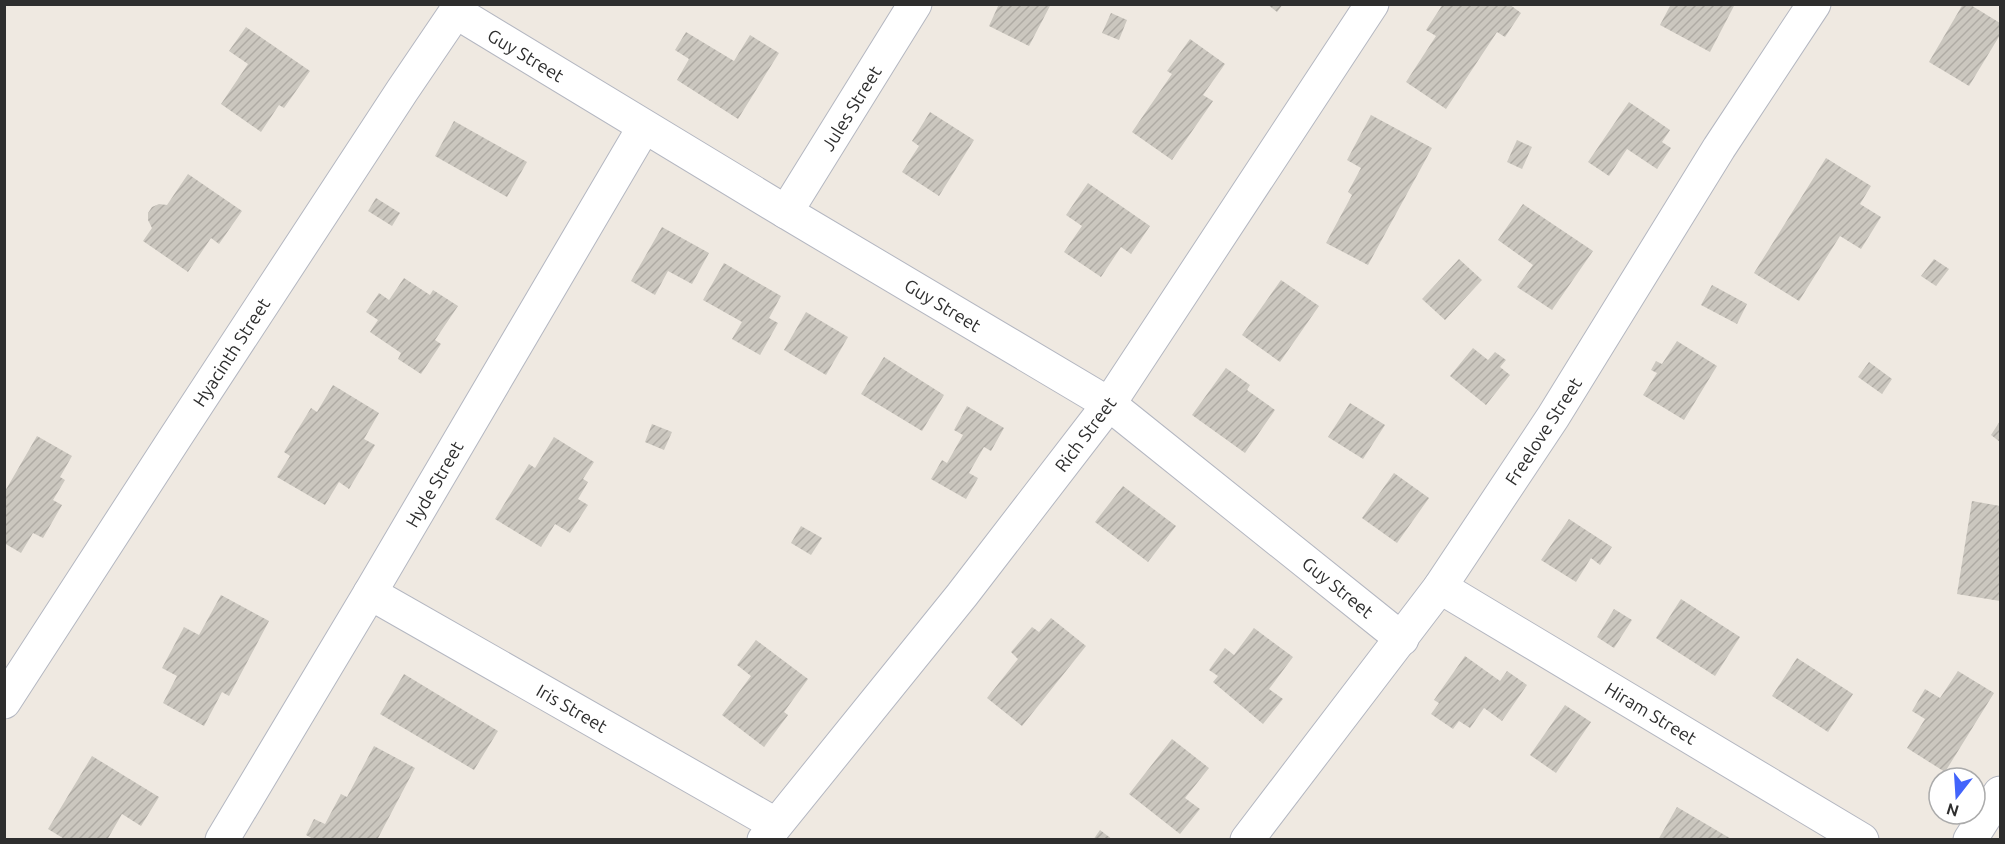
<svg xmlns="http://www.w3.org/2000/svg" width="2005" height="844" font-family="Ubuntu,sans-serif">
	<defs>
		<pattern id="building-hatch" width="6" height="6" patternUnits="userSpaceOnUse" patternTransform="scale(1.5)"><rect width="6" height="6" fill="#cbc7bf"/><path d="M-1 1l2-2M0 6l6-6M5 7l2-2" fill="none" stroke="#afaba4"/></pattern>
	</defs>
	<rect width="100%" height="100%" fill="#efe9e1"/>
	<g fill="url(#building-hatch)">
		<path d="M999 4H1051L1029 46 989 26Z"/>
		<path d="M1267 4H1283L1277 12Z"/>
		<path d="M1443 4H1509L1521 13 1505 37 1497 32 1446 109 1406 82 1436 36 1426 30Z"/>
		<path d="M1671 4H1735L1710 52 1660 25Z"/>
		<path d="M1963 4H1969L2000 23V35L1969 86 1929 62Z"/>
		<path d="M1111 13 1127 20 1119 40 1102 33Z"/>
		<path d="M246 27 310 71 284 108 279 105 261 132 221 104 248 64 229 51Z"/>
		<path d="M686 32 734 61 750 35 779 53 738 119 677 80 689 59 675 50Z"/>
		<path d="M1190 39 1225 64 1203 95 1213 101 1172 160 1132 132 1172 74 1167 71Z"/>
		<path d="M1629 102 1670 130 1662 142 1671 148 1657 169 1627 149 1609 176 1588 162Z"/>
		<path d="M930 112 974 140 939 196 902 172 919 146 912 141Z"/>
		<path d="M1371 115 1432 148 1368 265 1326 243 1352 195 1348 192 1361 168 1347 160Z"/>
		<path d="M454 121 527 162 507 197 435 156Z"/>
		<path d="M1517 140 1532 147 1522 169 1507 162Z"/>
		<path d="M1826 158 1871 186 1860 204 1881 217 1861 249 1840 236 1799 301 1754 273Z"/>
		<path d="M188 174 242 211 219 244 211 238 188 272 143 241 152 228 148 220V213L152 207 159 204 167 205Z"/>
		<path d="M1088 183 1150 226 1131 254 1121 247 1101 277 1064 252 1082 226 1066 215Z"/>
		<path d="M376 198 400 213 392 226 368 211Z"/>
		<path d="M1523 204 1593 251 1552 310 1517 287 1533 265 1498 240Z"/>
		<path d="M662 227 709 253 692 284 668 271 655 295 631 281Z"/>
		<path d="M1459 259 1482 280 1445 320 1422 299Z"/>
		<path d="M1934 259 1949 269 1936 286 1921 276Z"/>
		<path d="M724 263 781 296 769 318 778 323 760 355 732 339 742 322 703 300Z"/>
		<path d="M404 278 430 295 433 290 458 306 435 340 441 344 421 374 398 359 401 353 370 332 378 320 366 312 379 293 389 300Z"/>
		<path d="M1281 280 1319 306 1280 362 1242 335Z"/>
		<path d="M1712 285 1747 304 1737 324 1701 305Z"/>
		<path d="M806 312 848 337 826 375 784 350Z"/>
		<path d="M1677 341 1717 366 1684 420 1643 395 1657 373 1651 370 1656 361 1662 364Z"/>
		<path d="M1473 348 1488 360 1495 352 1506 360 1500 367 1510 375 1486 405 1450 376Z"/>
		<path d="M884 357 944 395 922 431 861 394Z"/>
		<path d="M1869 362 1892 379 1882 394 1858 377Z"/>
		<path d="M1226 368 1250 385 1247 390 1275 410 1245 453 1192 415Z"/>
		<path d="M333 385 379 413 364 439 375 445 349 489 339 482 325 505 277 477 290 456 284 452 311 408 317 412Z"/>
		<path d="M1350 403 1385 425 1363 459 1328 437Z"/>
		<path d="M967 406 1004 428 991 451 984 447 969 473 978 478 966 499 931 479 942 460 947 463 963 435 954 430Z"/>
		<path d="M2000 421V442L1991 435Z"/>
		<path d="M652 424 672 432 664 450 645 442Z"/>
		<path d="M37 436 72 456 60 477 65 480 53 500 62 505 43 538 33 533 21 553 4 543V493Z"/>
		<path d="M554 437 594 462 583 479 588 482 578 499 588 505 570 533 555 524 541 547 495 519 529 464 535 468Z"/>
		<path d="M1394 473 1429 498 1397 543 1362 518Z"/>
		<path d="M1123 486 1176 526 1148 562 1095 522Z"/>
		<path d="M1972 501 2000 506V601L1957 594Z"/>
		<path d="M1569 519 1612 547 1600 565 1591 558 1576 582 1541 560Z"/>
		<path d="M801 526 822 538 811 555 791 543Z"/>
		<path d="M221 595 269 621 229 696 222 692 204 726 163 703 177 676 162 668 184 627 199 635Z"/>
		<path d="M1681 599 1740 637 1715 676 1656 638Z"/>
		<path d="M1614 609 1632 620 1614 648 1597 637Z"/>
		<path d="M1051 618 1086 646 1022 726 987 698 1018 659 1011 652 1032 627 1039 632Z"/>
		<path d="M1254 628 1293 657 1269 689 1283 699 1263 724 1213 682 1218 676 1209 670 1225 648 1234 655Z"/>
		<path d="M756 640 808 679 784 712 788 715 764 747 722 715 751 676 737 665Z"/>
		<path d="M1465 656 1500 681 1507 671 1527 685 1502 721 1484 708 1470 728 1459 721 1453 729 1431 714 1439 703 1434 700Z"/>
		<path d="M1797 658 1853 694 1828 732 1772 696Z"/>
		<path d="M1958 671 1994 693 1945 772 1907 748 1925 719 1912 711 1925 689 1940 698Z"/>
		<path d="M404 674 498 731 474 770 380 714Z"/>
		<path d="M1565 705 1591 722 1556 773 1530 755Z"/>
		<path d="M1172 739 1209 768 1185 798 1200 809 1180 834 1129 794Z"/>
		<path d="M374 746 415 768 377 840H315L306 835 314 819 325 824 341 794 347 797Z"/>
		<path d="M92 756 159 797 141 826 122 814 107 840H66L48 829Z"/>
		<path d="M1677 807 1733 840H1658Z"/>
		<path d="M1100 830 1113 840H1093Z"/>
	</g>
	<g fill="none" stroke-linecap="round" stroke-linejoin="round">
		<g stroke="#b4b7c1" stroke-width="35">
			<g id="minor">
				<path d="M456 12 786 212 1109 404 1402 639"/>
				<path d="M786 212 915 4"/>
				<path d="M1440 587 1862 840"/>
				<path d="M370 593 775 824"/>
				<path d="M4 702 175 438 402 91 461 4"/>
				<path d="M222 840 370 593 644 127"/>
				<path d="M764 840 962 595 1109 404 1372 4"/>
				<path d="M1247 840 1440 587 1553 417 1719 148 1814 4"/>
				<path d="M1970 840 2000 793"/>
			</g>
		</g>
		<use href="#minor" stroke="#fff" stroke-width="33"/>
	</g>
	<g text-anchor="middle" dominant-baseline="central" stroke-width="4.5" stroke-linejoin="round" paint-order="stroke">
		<g font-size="18" fill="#2e2e2e" stroke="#fff">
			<text transform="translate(526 55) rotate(31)">Guy Street</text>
			<text transform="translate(851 108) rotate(-58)">Jules Street</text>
			<text transform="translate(943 305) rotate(31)">Guy Street</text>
			<text transform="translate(231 352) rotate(-57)">Hyacinth Street</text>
			<text transform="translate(1543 431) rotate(-57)">Freelove Street</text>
			<text transform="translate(1085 434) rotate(-53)">Rich Street</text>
			<text transform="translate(434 484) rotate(-60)">Hyde Street</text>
			<text transform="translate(1338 587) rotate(39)">Guy Street</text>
			<text transform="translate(572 708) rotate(30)">Iris Street</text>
			<text transform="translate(1651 713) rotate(31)">Hiram Street</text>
		</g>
	</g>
	<rect width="2005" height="844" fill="none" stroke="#2e2e2e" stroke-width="12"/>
	<g transform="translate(1957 796) rotate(197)"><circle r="28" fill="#ffffff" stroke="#ababab" stroke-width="1.5"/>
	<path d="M0-4.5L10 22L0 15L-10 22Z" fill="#4264fb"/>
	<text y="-9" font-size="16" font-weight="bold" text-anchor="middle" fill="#2e2e2e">N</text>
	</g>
</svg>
